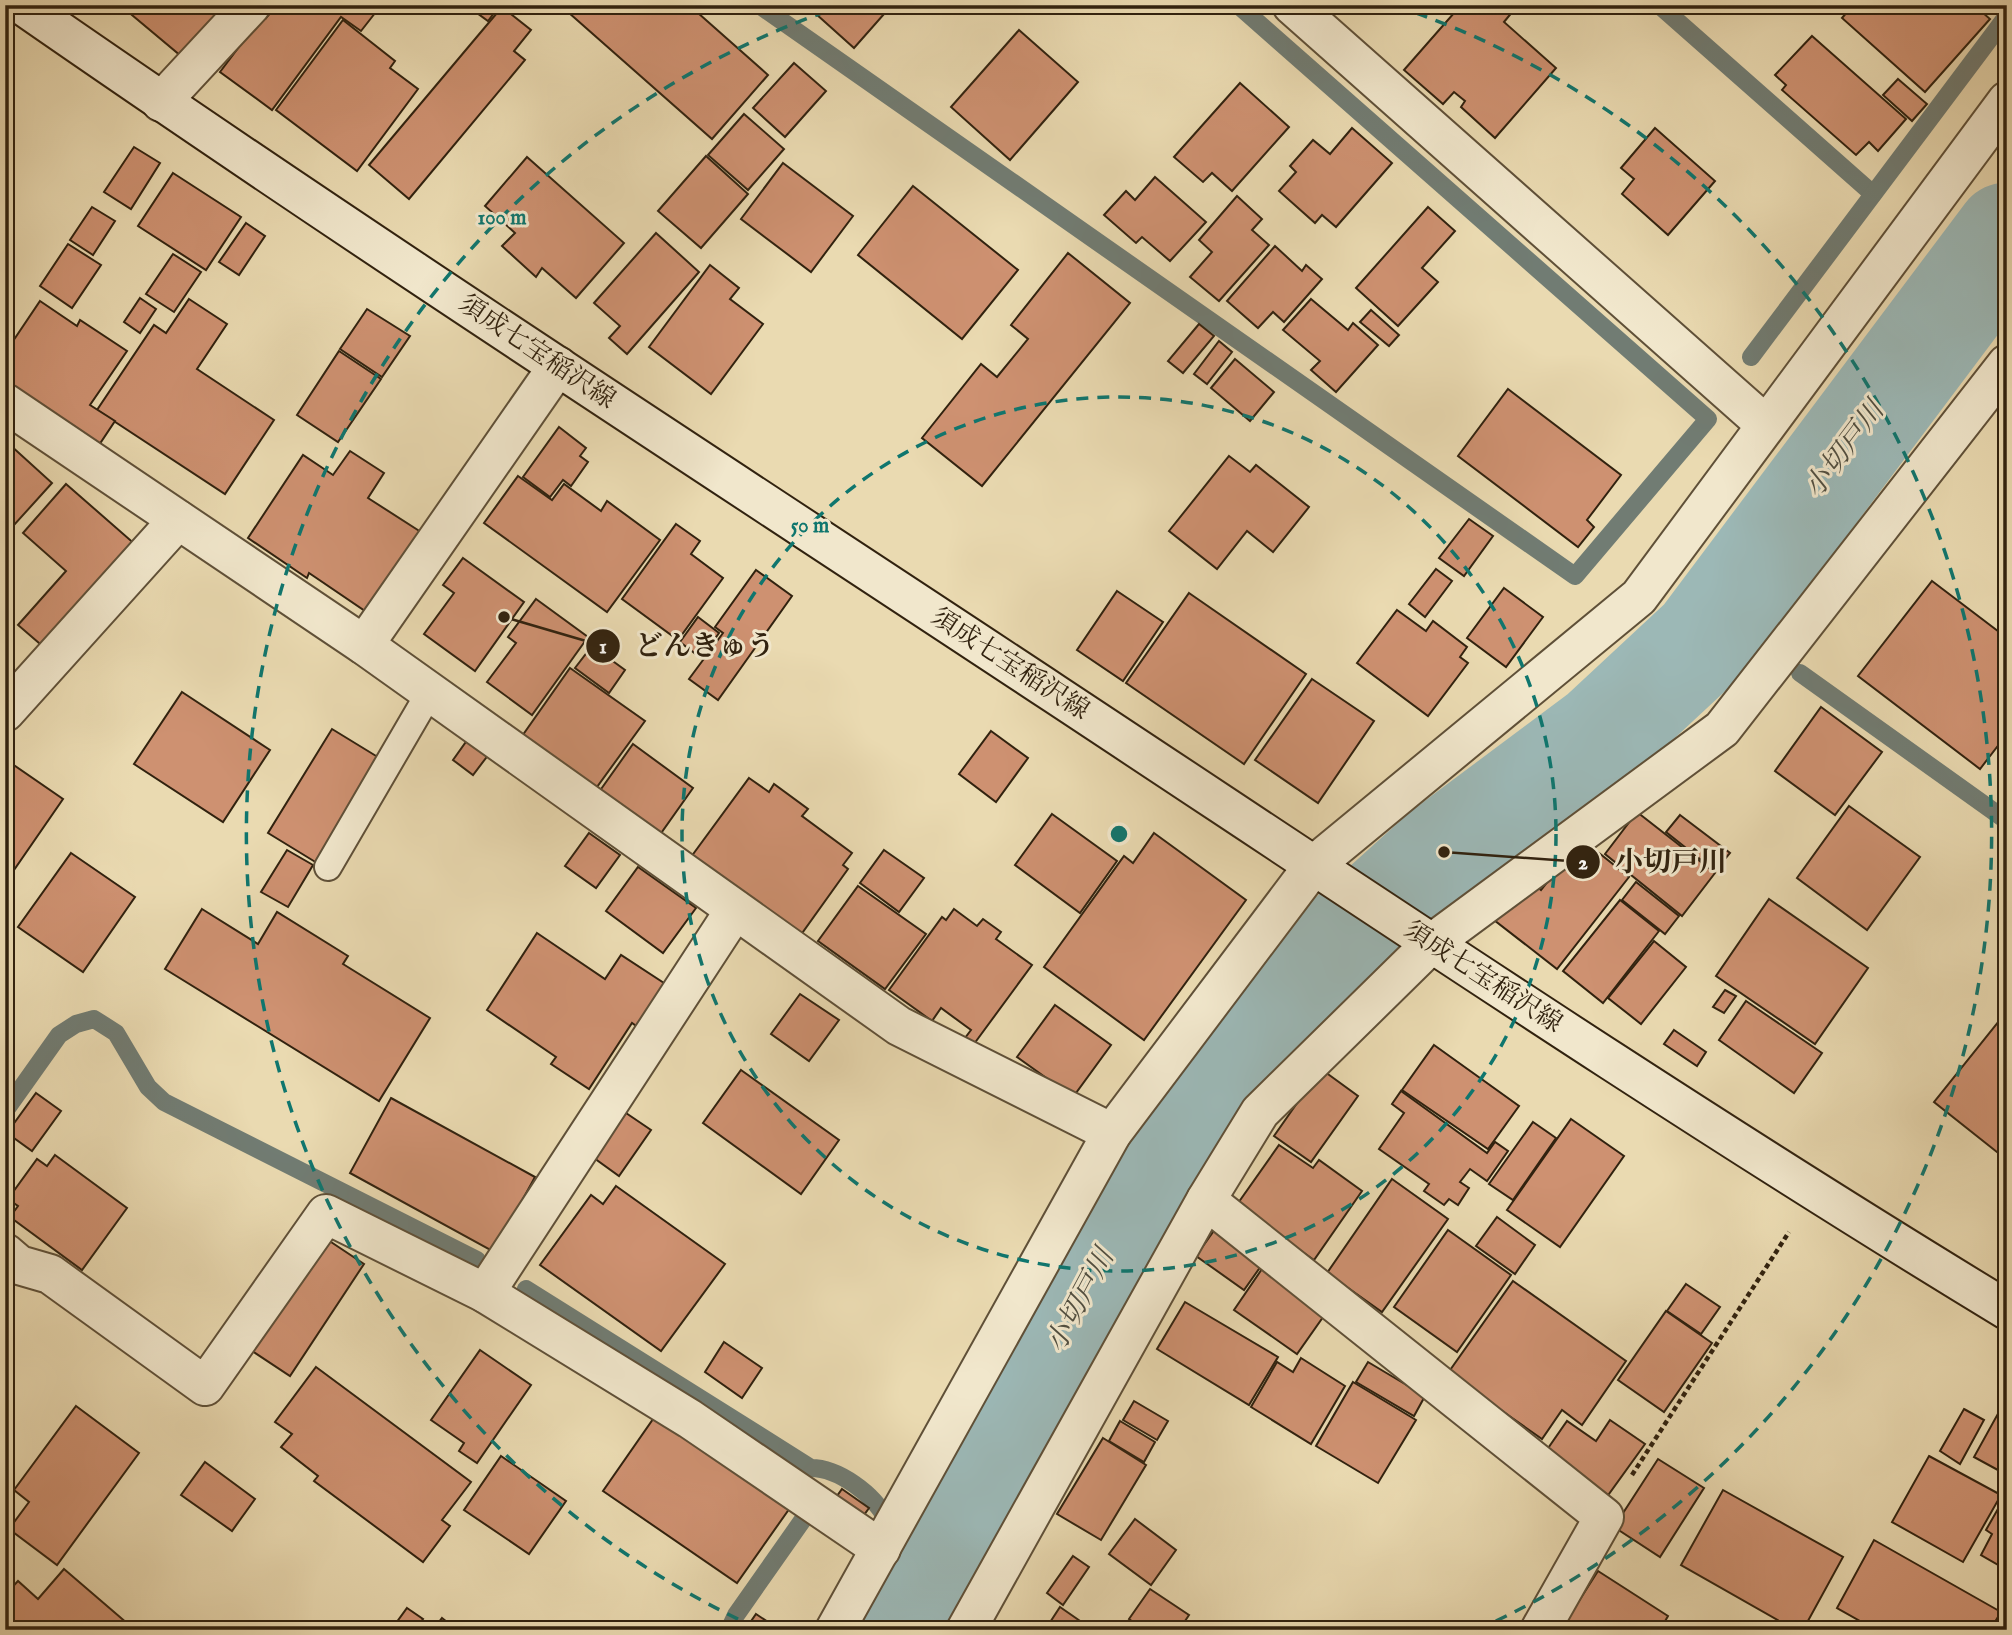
<svg xmlns="http://www.w3.org/2000/svg" width="2012" height="1635" font-family="'IM FELL English','Noto Serif JP',serif">
	<rect width="100%" height="100%" fill="#eadab1"/>
	<filter id="stains"><feTurbulence type="fractalNoise" baseFrequency=".00286" numOctaves="4"/><feColorMatrix values="0 0 0 0 .2 0 0 0 0 .09 0 0 0 0 .02 0 0 0 .5 -.17"/></filter>
	<radialGradient id="worn" r=".72"><stop offset=".6" stop-color="#630" stop-opacity="0"/><stop offset="1" stop-color="#630" stop-opacity=".3"/></radialGradient>
	<g fill="none" stroke-linecap="round" stroke-linejoin="round">
		<g stroke="#717c73" stroke-width="18">
			<path d="M759 5 1575 576 1708 419 1238 5"/>
			<path d="M1659 5 1873 194"/>
			<path d="M1751 357 2007 16"/>
			<path d="M1800 673 2007 821"/>
			<path d="M5 1111 59 1035 76 1024 94 1019 116 1033 148 1087 164 1102 477 1260"/>
			<path d="M526 1289 811 1468C838 1468 874 1494 886 1519"/>
			<path d="M908 1534 943 1556"/>
			<path d="M729 1630 736 1615 809 1511"/>
		</g>
		<path stroke="#9cb8b6" stroke-width="105" d="M902 1630 1159 1157 1268 1011 1444 852 1602 734 1703 640 2007 235"/>
	</g>
	<g fill="#ce9171" stroke="#31220f" stroke-width="2">
		<path d="M120 5H224L181 56Z"/>
		<path d="M277 5H375L379 8 361 31 341 17 272 110 220 72 263 15 266 18Z"/>
		<path d="M466 5H500L488 21Z"/>
		<path d="M560 5H689L768 75 712 139Z"/>
		<path d="M806 5H892L854 48Z"/>
		<path d="M1461 5H1518L1504 22 1556 68 1495 138 1461 107 1465 101 1454 92 1443 104 1404 70Z"/>
		<path d="M1853 5H1974L1990 19 1925 92 1842 18Z"/>
		<path d="M502 7 531 30 514 51 525 60 409 199 369 165Z"/>
		<path d="M343 20 395 61 390 68 418 89 357 171 276 110Z"/>
		<path d="M1019 30 1078 82 1010 160 951 107Z"/>
		<path d="M1812 36 1906 119 1878 151 1869 142 1856 155 1782 90 1786 85 1775 75Z"/>
		<path d="M794 63 826 91 785 137 753 108Z"/>
		<path d="M1898 79 1927 104 1912 121 1883 95Z"/>
		<path d="M1240 83 1289 127 1232 191 1212 173 1203 182 1174 157Z"/>
		<path d="M744 114 784 149 748 190 708 155Z"/>
		<path d="M1352 128 1392 163 1336 227 1322 215 1315 223 1279 191 1296 172 1290 166 1313 140 1330 154Z"/>
		<path d="M1655 128 1715 181 1668 235 1622 194 1634 179 1621 168Z"/>
		<path d="M134 147 160 163 131 209 104 192Z"/>
		<path d="M706 156 748 194 701 248 658 211Z"/>
		<path d="M527 157 624 243 576 298 542 268 536 277 502 246 515 233 485 206Z"/>
		<path d="M783 163 853 216 811 272 741 219Z"/>
		<path d="M173 173 241 217 206 270 138 226Z"/>
		<path d="M1155 177 1206 222 1170 261 1142 237 1136 243 1104 215 1126 191 1135 200Z"/>
		<path d="M913 186 1018 270 962 339 858 255Z"/>
		<path d="M1237 196 1262 219 1252 230 1269 245 1219 301 1190 277 1212 252 1199 240Z"/>
		<path d="M92 207 115 221 93 255 70 240Z"/>
		<path d="M1428 207 1455 231 1422 268 1438 282 1398 326 1356 288Z"/>
		<path d="M246 223 265 236 239 275 219 262Z"/>
		<path d="M656 233 699 272 627 354 609 338 620 326 594 303Z"/>
		<path d="M68 244 101 265 72 308 40 286Z"/>
		<path d="M1275 246 1302 271 1306 265 1322 279 1284 322 1273 312 1258 328 1227 301Z"/>
		<path d="M1068 253 1130 303 982 486 922 438 981 364 997 377 1028 339 1011 325Z"/>
		<path d="M173 254 201 272 174 312 146 294Z"/>
		<path d="M710 265 739 288 730 299 763 324 711 394 649 347Z"/>
		<path d="M140 298 156 309 140 333 124 322Z"/>
		<path d="M189 299 227 324 197 369 274 420 225 494 97 410 154 325 166 333Z"/>
		<path d="M1311 299 1348 330 1353 323 1378 345 1336 392 1311 370 1320 361 1283 330Z"/>
		<path d="M40 301 77 326 80 320 127 351 90 405 115 421 95 451 5 391V353Z"/>
		<path d="M367 309 410 336 382 377 340 349Z"/>
		<path d="M1371 310 1399 335 1389 346 1360 322Z"/>
		<path d="M1199 324 1214 336 1183 373 1168 361Z"/>
		<path d="M1219 341 1232 352 1207 384 1194 374Z"/>
		<path d="M339 351 381 379 338 442 297 415Z"/>
		<path d="M1235 359 1274 392 1250 421 1211 388Z"/>
		<path d="M1508 389 1621 475 1587 520 1594 527 1578 547 1458 456Z"/>
		<path d="M559 427 586 448 580 456 588 462 571 486 563 480 550 497 523 477Z"/>
		<path d="M9 444 52 483 5 535V448Z"/>
		<path d="M350 451 384 473 368 498 424 534 371 615 309 573 307 578 248 538 303 455 333 475Z"/>
		<path d="M1229 456 1250 472 1256 465 1309 507 1273 552 1247 531 1217 569 1169 531Z"/>
		<path d="M518 476 552 500 564 484 601 511 607 501 660 540 607 612 484 523Z"/>
		<path d="M66 484 137 546 46 649 18 625 66 571 23 533Z"/>
		<path d="M1469 519 1493 536 1464 576 1439 558Z"/>
		<path d="M676 524 700 541 691 554 723 578 678 640 622 599Z"/>
		<path d="M463 558 524 602 475 671 424 634 454 593 443 585Z"/>
		<path d="M1436 569 1452 581 1425 617 1409 604Z"/>
		<path d="M756 570 792 596 718 700 689 679 723 633 715 627Z"/>
		<path d="M1932 581 2007 638V734L1980 769 1858 676Z"/>
		<path d="M1504 588 1543 617 1506 667 1467 638Z"/>
		<path d="M1117 591 1163 622 1123 681 1077 650Z"/>
		<path d="M1189 593 1306 674 1244 764 1126 683Z"/>
		<path d="M536 599 588 637 532 715 487 682 516 643 508 637Z"/>
		<path d="M1397 610 1426 631 1433 621 1467 647 1460 657 1468 663 1428 716 1357 663Z"/>
		<path d="M698 617 719 633 701 658 680 642Z"/>
		<path d="M592 646 625 670 609 693 575 668Z"/>
		<path d="M570 668 645 721 594 791 520 739Z"/>
		<path d="M1312 679 1374 721 1318 803 1255 760Z"/>
		<path d="M182 692 270 750 223 822 134 764Z"/>
		<path d="M1821 707 1882 752 1835 815 1775 771Z"/>
		<path d="M332 729 381 759 317 863 268 833Z"/>
		<path d="M991 731 1028 758 996 802 959 774Z"/>
		<path d="M468 739 489 754 473 775 453 760Z"/>
		<path d="M633 744 693 788 659 836 599 792Z"/>
		<path d="M5 759 63 799 5 883Z"/>
		<path d="M749 778 769 792 774 784 808 809 802 816 852 853 843 865 848 869 800 936 691 857Z"/>
		<path d="M1849 806 1920 857 1867 930 1797 878Z"/>
		<path d="M1637 812 1715 873 1682 916 1605 854Z"/>
		<path d="M1052 814 1117 861 1080 913 1015 865Z"/>
		<path d="M1680 815 1730 853 1715 871 1666 832Z"/>
		<path d="M589 833 620 855 596 888 565 866Z"/>
		<path d="M1154 833 1246 900 1144 1040 1044 967 1124 856 1133 863Z"/>
		<path d="M1589 845 1629 877 1557 969 1494 920 1527 878 1541 890 1568 856 1576 861Z"/>
		<path d="M287 850 313 865 288 907 261 892Z"/>
		<path d="M884 850 924 878 899 912 860 883Z"/>
		<path d="M71 853 135 897 83 972 18 927Z"/>
		<path d="M638 867 696 908 663 953 606 911Z"/>
		<path d="M1636 882 1679 916 1665 934 1622 900Z"/>
		<path d="M858 886 926 934 885 989 818 941Z"/>
		<path d="M1769 899 1868 968 1815 1044 1716 976Z"/>
		<path d="M1620 900 1659 931 1603 1003 1563 971Z"/>
		<path d="M202 909 258 944 277 912 348 956 343 964 430 1018 379 1101 165 969Z"/>
		<path d="M954 909 977 926 983 919 1001 932 996 939 1032 965 974 1044 965 1038 971 1030 941 1008 932 1021 889 990 942 917 946 920Z"/>
		<path d="M537 933 605 979 621 955 667 985 639 1028 632 1023 589 1089 551 1064 556 1057 487 1010Z"/>
		<path d="M1654 941 1686 967 1641 1024 1608 998Z"/>
		<path d="M1725 990 1736 996 1724 1013 1713 1007Z"/>
		<path d="M800 994 839 1020 809 1061 771 1034Z"/>
		<path d="M1746 1001 1822 1053 1794 1093 1719 1040Z"/>
		<path d="M1055 1005 1111 1045 1073 1097 1017 1057Z"/>
		<path d="M2007 1011V1160L1934 1102Z"/>
		<path d="M1674 1030 1706 1052 1697 1066 1664 1044Z"/>
		<path d="M1434 1045 1519 1106 1488 1149 1402 1090Z"/>
		<path d="M1321 1069 1358 1096 1311 1162 1274 1136Z"/>
		<path d="M741 1070 839 1140 801 1194 703 1123Z"/>
		<path d="M1401 1091 1487 1153 1495 1142 1508 1151 1487 1181 1470 1169 1460 1182 1469 1188 1458 1205 1449 1199 1444 1205 1424 1191 1429 1184 1379 1149 1404 1113 1392 1104Z"/>
		<path d="M36 1093 61 1111 32 1151 7 1133Z"/>
		<path d="M391 1098 535 1177 494 1252 350 1173Z"/>
		<path d="M626 1113 651 1130 619 1176 594 1158Z"/>
		<path d="M1571 1119 1624 1156 1560 1247 1507 1210Z"/>
		<path d="M1533 1122 1556 1138 1513 1200 1489 1184Z"/>
		<path d="M1279 1145 1313 1168 1319 1160 1362 1191 1314 1260 1236 1206Z"/>
		<path d="M55 1155 127 1208 82 1270 10 1217 18 1206 8 1199 37 1159 47 1166Z"/>
		<path d="M1392 1179 1448 1219 1382 1312 1327 1273Z"/>
		<path d="M616 1186 725 1264 661 1351 540 1265 591 1195 603 1204Z"/>
		<path d="M1497 1217 1535 1245 1515 1274 1476 1246Z"/>
		<path d="M1218 1225 1266 1259 1244 1290 1196 1256Z"/>
		<path d="M1448 1230 1511 1275 1457 1352 1394 1307Z"/>
		<path d="M325 1238 364 1264 290 1376 252 1351Z"/>
		<path d="M1264 1266 1328 1310 1297 1354 1234 1310Z"/>
		<path d="M1513 1281 1626 1361 1582 1425 1562 1410 1542 1439 1448 1373Z"/>
		<path d="M1686 1284 1720 1307 1701 1334 1667 1311Z"/>
		<path d="M1185 1302 1278 1357 1249 1405 1157 1349Z"/>
		<path d="M1666 1311 1712 1343 1664 1412 1618 1380Z"/>
		<path d="M724 1342 762 1368 742 1398 705 1372Z"/>
		<path d="M480 1350 531 1385 477 1463 459 1451 464 1443 431 1420Z"/>
		<path d="M1301 1358 1345 1386 1311 1444 1251 1407 1277 1362 1293 1372Z"/>
		<path d="M1368 1362 1425 1396 1414 1416 1356 1382Z"/>
		<path d="M316 1367 471 1482 442 1520 450 1526 423 1562 314 1481 318 1476 281 1447 292 1434 275 1422Z"/>
		<path d="M1353 1382 1416 1420 1378 1483 1316 1446Z"/>
		<path d="M1134 1401 1168 1421 1157 1440 1123 1420Z"/>
		<path d="M76 1406 139 1453 57 1565 9 1529 29 1502 14 1490Z"/>
		<path d="M1964 1409 1984 1420 1960 1464 1940 1451Z"/>
		<path d="M2000 1410 2007 1414V1475L1974 1457Z"/>
		<path d="M658 1412 792 1505 737 1583 603 1491Z"/>
		<path d="M1610 1420 1645 1444 1606 1498 1544 1454 1567 1421 1596 1441Z"/>
		<path d="M1120 1421 1155 1442 1144 1462 1109 1441Z"/>
		<path d="M1103 1438 1146 1465 1101 1540 1057 1514Z"/>
		<path d="M501 1456 566 1501 529 1554 464 1510Z"/>
		<path d="M1929 1456 2001 1495 1963 1562 1892 1522Z"/>
		<path d="M1658 1459 1704 1488 1660 1557 1614 1527Z"/>
		<path d="M205 1462 255 1499 232 1531 181 1495Z"/>
		<path d="M842 1489 869 1508 859 1522 832 1503Z"/>
		<path d="M1723 1490 1843 1557 1803 1630H1795L1681 1565Z"/>
		<path d="M2007 1493V1570L1981 1555 1992 1534 1986 1530Z"/>
		<path d="M1135 1519 1176 1550 1151 1585 1109 1554Z"/>
		<path d="M1874 1540 2001 1612 1990 1630H1876L1837 1608Z"/>
		<path d="M1073 1556 1089 1567 1063 1605 1047 1593Z"/>
		<path d="M64 1569 135 1630H5V1595L18 1581 38 1599Z"/>
		<path d="M1598 1571 1668 1616 1660 1630 1561 1629Z"/>
		<path d="M1150 1589 1189 1615 1179 1630H1144L1129 1619Z"/>
		<path d="M1060 1607 1093 1630H1045Z"/>
		<path d="M407 1608 423 1619 415 1630H391Z"/>
		<path d="M756 1614 780 1630H745Z"/>
		<path d="M442 1618 457 1630H433Z"/>
	</g>
	<g fill="none" stroke-linecap="round" stroke-linejoin="round">
		<g stroke="#5f5038" stroke-width="30">
			<path id="service" d="M328 867 430 692"/>
		</g>
		<g stroke="#5f5038" stroke-width="42">
			<g id="minor">
				<path d="M1292 5 1766 425"/>
				<path d="M161 102 251 5"/>
				<path d="M5 403 364 645 899 1026 1112 1133"/>
				<path d="M364 645 558 366"/>
				<path d="M5 712 178 520"/>
				<path d="M1206 1200 1604 1517 1540 1630"/>
				<path d="M5 1253 19 1265 50 1274 205 1386 326 1214 485 1293 690 1419 881 1549"/>
				<path d="M485 1293 735 910"/>
				<path d="M835 1630 1112 1133 1314 865 1639 597 2007 101"/>
				<path d="M966 1630 1206 1200 1260 1112 1432 943 1722 729 2007 364"/>
			</g>
		</g>
		<g stroke="#31220f" stroke-width="42">
			<path id="secondary" d="M22 5C362 241 710 466 1055 694 1370 902 1684 1114 2007 1310"/>
		</g>
		<path stroke="#31220f" stroke-width="4.5" stroke-dasharray="5 3.5" stroke-linecap="butt" d="M1632 1475 1789 1232"/>
		<use href="#service" stroke="#f1e7cc" stroke-width="26"/>
		<use href="#minor" stroke="#f1e7cc" stroke-width="38"/>
		<use href="#secondary" stroke="#f1e7cc" stroke-width="38"/>
	</g>
	<g fill="none" stroke="#0f766e" stroke-width="3.5" stroke-dasharray="12 9">
		<circle cx="1119" cy="834" r="437"/>
		<path d="M757 1628A873 873 0 0 1 842 6M1396 6A873 873 0 0 1 1481 1628"/>
	</g>
	<g text-anchor="middle" dominant-baseline="central" stroke-width="6" stroke-linejoin="round" paint-order="stroke">
		<g font-size="26" fill="#31220f" stroke="#f1e7cc">
			<text transform="translate(537 352) rotate(34)">須成七宝稲沢線</text>
			<text transform="translate(1010 664) rotate(33)">須成七宝稲沢線</text>
			<text transform="translate(1483 977) rotate(33)">須成七宝稲沢線</text>
		</g>
		<g font-size="28" font-style="italic" fill="#514f41" stroke="#f1e7cc">
			<text transform="translate(1845 450) rotate(-53)">小切戸川</text>
			<text transform="translate(1081 1301) rotate(-62)">小切戸川</text>
		</g>
	</g>
	<circle cx="1119" cy="834" r="10" fill="#0f766e" stroke="#f1e7cc" stroke-width="3.5"/>
	<g font-size="21" text-anchor="middle" font-weight="bold" fill="#0f766e" stroke="#f1e7cc" stroke-width="6" stroke-linejoin="round" paint-order="stroke">
		<text x="502" y="224">100 m</text>
		<text x="810" y="532">50 m</text>
	</g>
	<path fill="none" stroke="#31220f" stroke-width="2.5" d="M504 617L603 646M1444 852L1583 862"/>
	<g fill="#31220f" stroke="#f1e7cc" stroke-width="2.5">
		<circle cx="504" cy="617" r="7"/>
		<circle cx="1444" cy="852" r="7"/>
		<circle cx="603" cy="646" r="18"/>
		<circle cx="1583" cy="862" r="18"/>
	</g>
	<g font-size="21" text-anchor="middle" font-weight="bold" fill="#fff">
		<text x="603" y="653">1</text>
		<text x="1583" y="869">2</text>
	</g>
	<g font-size="28" text-anchor="middle" font-weight="bold" fill="#31220f" stroke="#f1e7cc" stroke-width="6" stroke-linejoin="round" paint-order="stroke">
		<text x="705" y="655">どんきゅう</text>
		<text x="1671" y="871">小切戸川</text>
	</g>
	<rect width="2012" height="1635" fill="none" stroke="#eadab1" stroke-width="28"/>
	<rect x="7" y="7" width="1998" height="1621" fill="none" stroke="#31220f" stroke-width="3.5"/>
	<rect x="14" y="14" width="1984" height="1607" fill="none" stroke="#31220f" stroke-width="2"/>
	<rect width="100%" height="100%" filter="url(#stains)"/>
	<rect width="100%" height="100%" fill="url(#worn)"/>
</svg>
